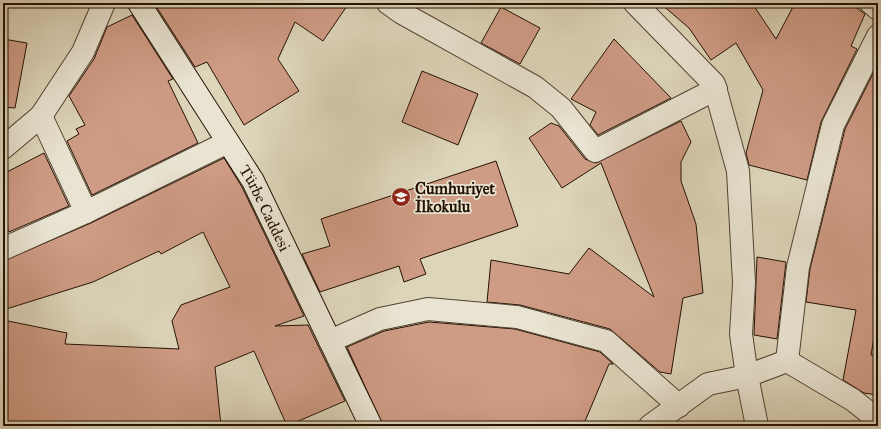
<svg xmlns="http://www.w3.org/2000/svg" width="881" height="429" font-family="'IM FELL Great Primer',serif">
	<rect width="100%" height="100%" fill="#ddd5ba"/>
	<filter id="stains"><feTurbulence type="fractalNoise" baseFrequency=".005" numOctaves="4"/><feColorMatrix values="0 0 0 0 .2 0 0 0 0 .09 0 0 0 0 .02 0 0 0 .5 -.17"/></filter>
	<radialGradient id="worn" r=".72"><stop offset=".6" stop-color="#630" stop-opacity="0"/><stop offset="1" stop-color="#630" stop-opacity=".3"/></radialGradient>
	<g fill="#ce9b84" stroke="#241103">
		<path d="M154 3H349L323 41 295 22 278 59 299 91 244 125 207 62 195 67Z"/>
		<path d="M660 3H752L776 39 795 3H850L865 14 851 46 857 49 821 122 807 180 749 165 746 153 763 90 736 43 711 60 689 28Z"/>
		<path d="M501 7 540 28 520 64 481 43Z"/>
		<path d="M132 15 173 79 168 81 198 143 92 195 67 141 79 134 76 129 85 125 69 96 94 59 107 27Z"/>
		<path d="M3 39 27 43 15 108 3 107Z"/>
		<path d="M614 39 671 98 598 135 590 125 596 112 571 99Z"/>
		<path d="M878 64V313L871 355 878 356V395L864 393 843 380 856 310 806 302 810 269 845 129Z"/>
		<path d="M422 71 478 94 458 145 402 122Z"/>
		<path d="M681 121 691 142 681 162V181L696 224 703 293 683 298 671 374 660 372 610 329 520 305 487 302 491 260 569 274 589 248 654 297 601 163 562 188 529 138 551 123 559 126 585 159 596 163Z"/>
		<path d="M44 153 69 206 9 232 3 220V174Z"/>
		<path d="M224 158 242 187 304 316 275 326 308 325 345 401 287 426 254 351 215 367 221 426H3V320L67 333 65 344 179 349 172 321 181 305 230 287 203 232 161 254 159 251 93 282 3 310V261L91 223Z"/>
		<path d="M496 161 518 226 420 259 426 274 404 282 399 266 320 292 302 254 330 246 321 219Z"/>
		<path d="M757 257 786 262 777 339 754 335Z"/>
		<path d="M429 322 515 329 600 352 613 364H609L586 419 581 426H383L347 347 384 331Z"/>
	</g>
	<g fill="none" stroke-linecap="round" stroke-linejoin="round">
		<g stroke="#524231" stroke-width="24">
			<g id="street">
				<path d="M388 3 402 13 535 87 561 108 595 151 716 89"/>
				<path d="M635 3 714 84 738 171 744 283 741 334 747 376 787 361"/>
				<path d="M871 3 878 9"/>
				<path d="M41 116 86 212"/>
				<path d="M3 148 41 116 83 52 104 3"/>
				<path d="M3 249 86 212 228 142"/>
				<path d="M330 341 380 319 428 309 517 317 606 341 679 406"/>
				<path d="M787 361 798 267 833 125 878 36"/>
				<path d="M787 361 853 400 878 420"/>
				<path d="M650 426 708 384 747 376 757 426"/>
			</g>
		</g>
		<g stroke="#241103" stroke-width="24">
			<g id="secondary">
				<path id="s1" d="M139 3 253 181 371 426"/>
			</g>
		</g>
		<use href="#street" stroke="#e9e4d2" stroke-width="22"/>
		<use href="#secondary" stroke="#e9e4d2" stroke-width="22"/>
	</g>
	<defs>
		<g id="school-disc" transform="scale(1)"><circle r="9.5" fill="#8f2418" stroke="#e9e4d2"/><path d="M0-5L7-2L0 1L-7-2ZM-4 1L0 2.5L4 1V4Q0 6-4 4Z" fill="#fff"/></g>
	</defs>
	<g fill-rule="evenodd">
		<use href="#school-disc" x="401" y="197"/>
	</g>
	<g text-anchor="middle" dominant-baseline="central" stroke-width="3.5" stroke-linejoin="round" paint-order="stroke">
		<g font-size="16" font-weight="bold" fill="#241103" stroke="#e9e4d2" text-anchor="start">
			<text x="415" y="188">Cumhuriyet<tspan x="415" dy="18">İlkokulu</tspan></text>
		</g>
		<g font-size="16" fill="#241103" stroke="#e9e4d2">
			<text stroke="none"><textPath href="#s1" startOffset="241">Türbe Caddesi</textPath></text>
		</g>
	</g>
	<rect width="881" height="429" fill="none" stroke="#ddd5ba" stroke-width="16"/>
	<rect x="4" y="4" width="873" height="421" fill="none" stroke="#241103" stroke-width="2"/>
	<rect x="8" y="8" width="865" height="413" fill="none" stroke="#241103"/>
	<rect width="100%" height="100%" filter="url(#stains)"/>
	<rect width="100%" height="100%" fill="url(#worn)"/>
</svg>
